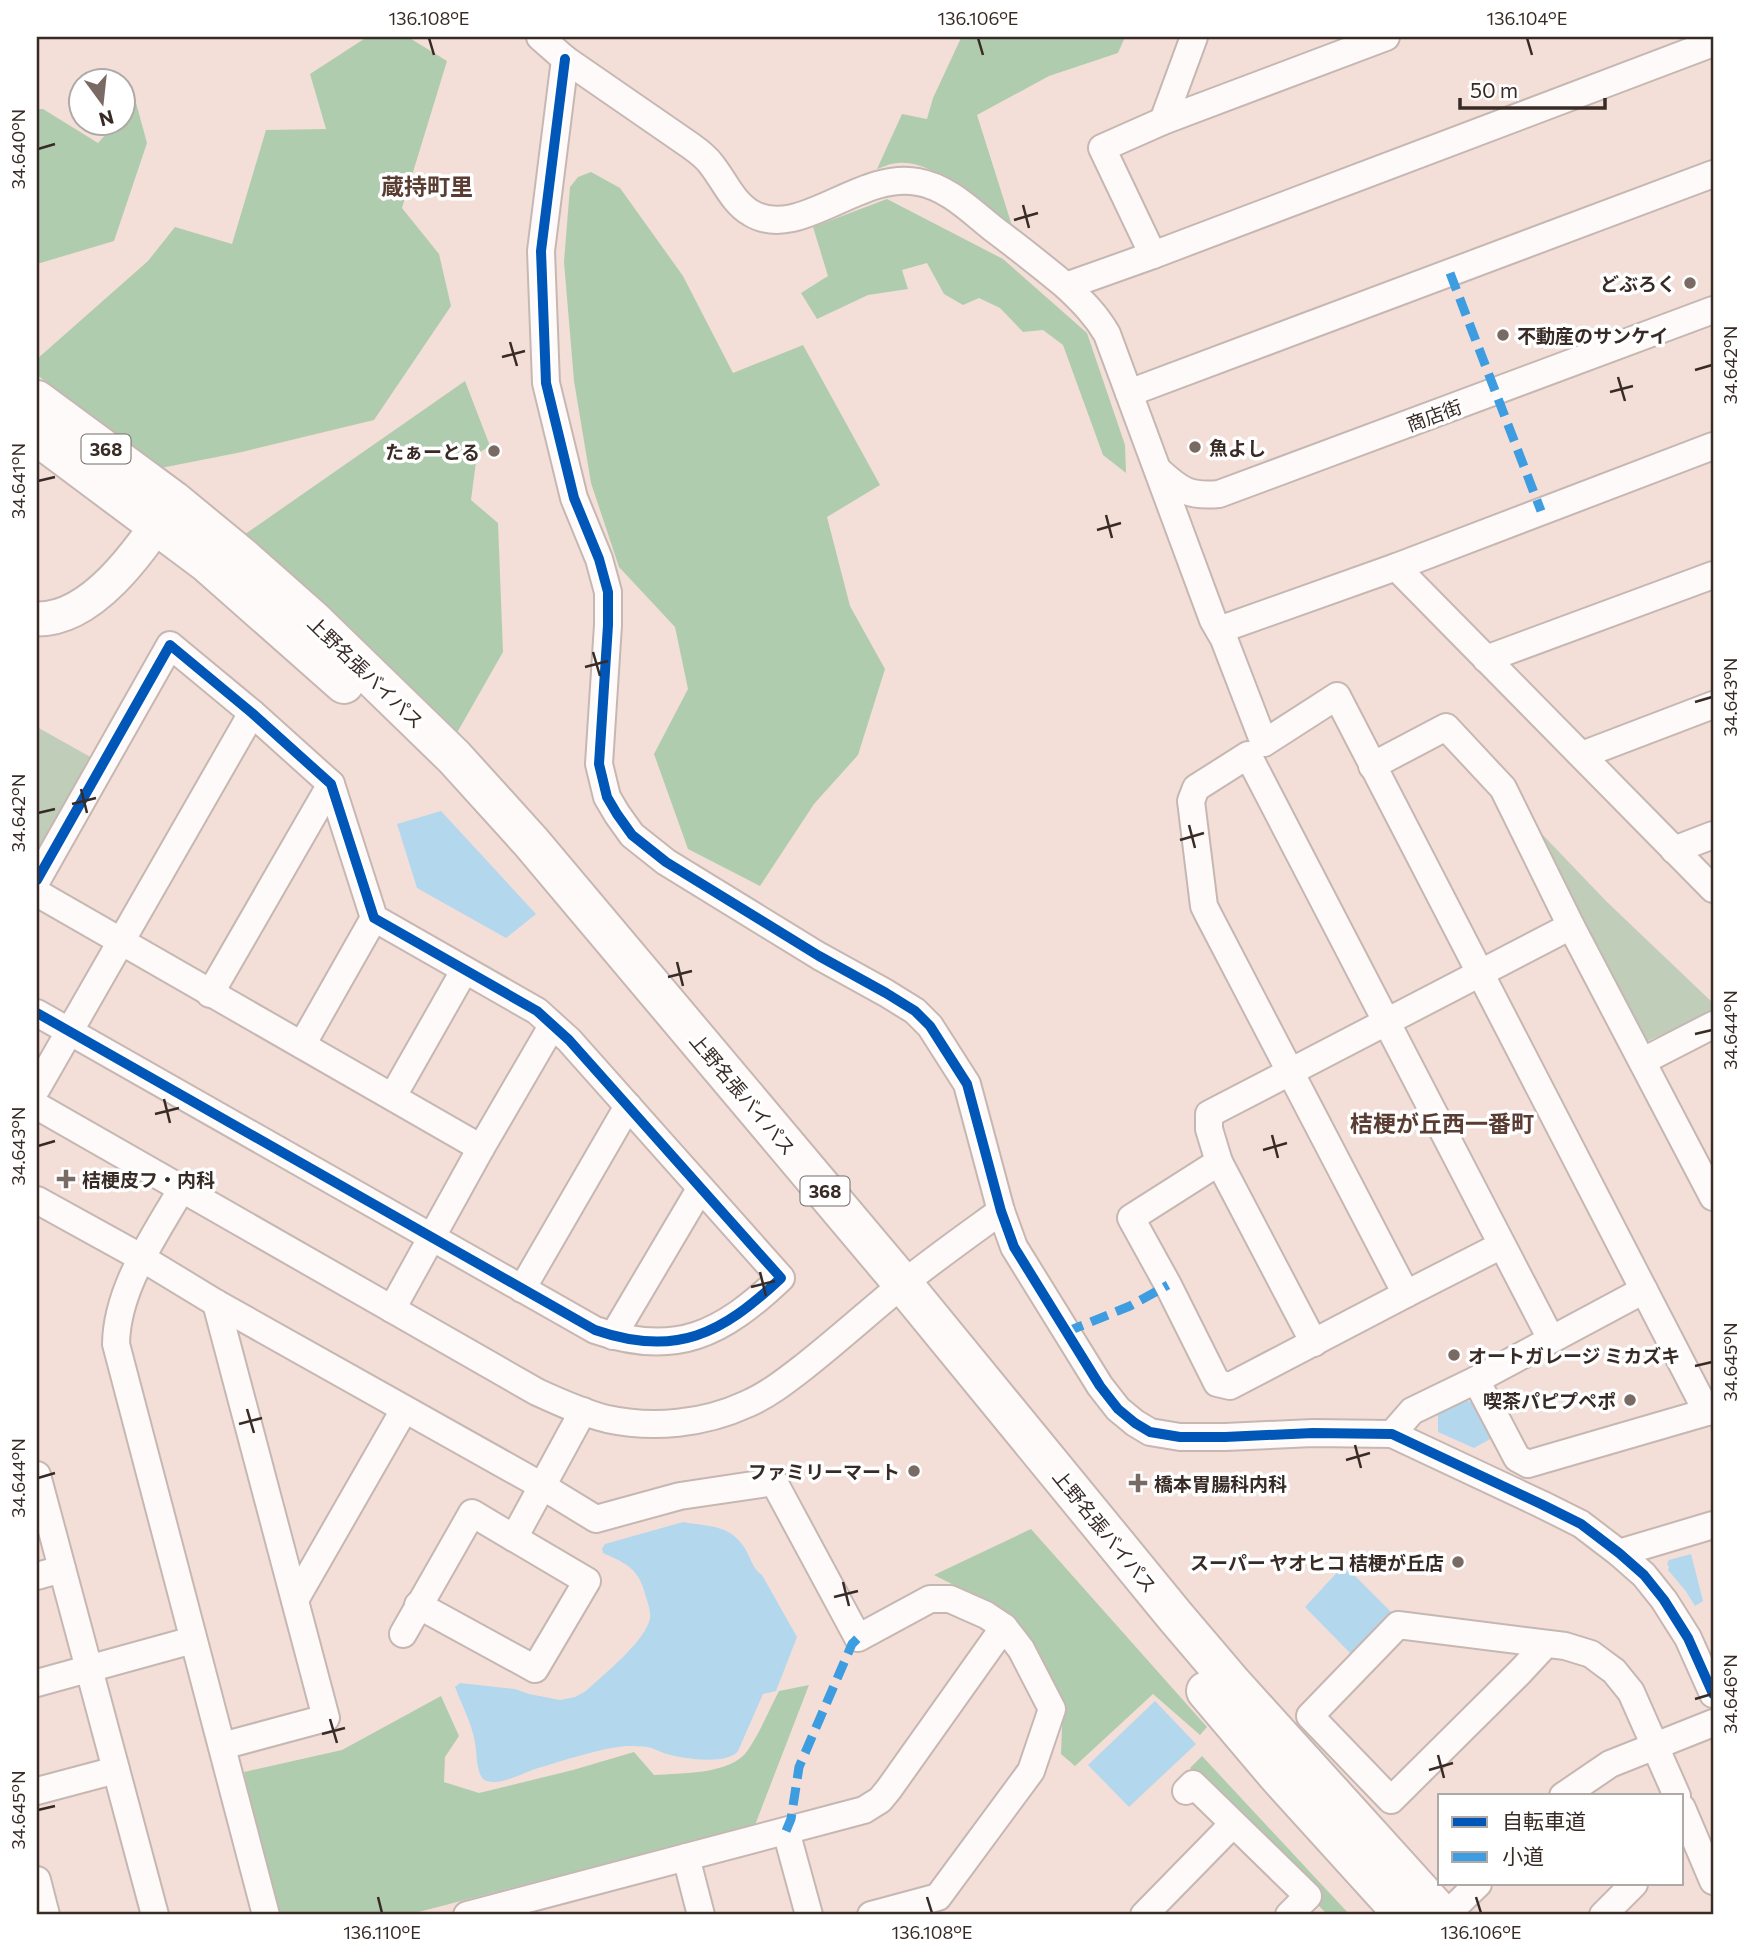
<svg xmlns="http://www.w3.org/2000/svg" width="1750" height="1952" font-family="Commissioner,'Noto Sans JP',sans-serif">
	<rect width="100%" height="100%" fill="#f3dfd8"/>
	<g fill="#c0ceb9">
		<path d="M37 727 94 759 37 859Z"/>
		<path d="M1520 811 1606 901 1713 1003V1012L1641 1044Z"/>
	</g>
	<g fill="#b0ccae">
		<path d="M367 37H408L447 61 402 208 439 254 451 306 374 420 242 452 161 468 37 375V359L148 261 175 227 232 244 266 130 326 129 310 74Z"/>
		<path d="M960 37H1125L1118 53 1049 76 977 115 1014 232C985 209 936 159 898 163 891 163 883 167 877 169L902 114 927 119 933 98 961 38Z"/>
		<path d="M135 99 147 143 114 241 37 264V109H43L98 143 116 123 122 122 123 114Z"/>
		<path d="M591 172 620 188 683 276 733 373 803 345 880 485 827 517 850 606 885 669 858 755 814 804 760 886 688 849 654 754 688 689 675 627 619 567 591 483 574 381 564 262 570 187 578 177Z"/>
		<path d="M887 199 1003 259 1087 333 1125 445 1126 473 1103 455 1063 345 1043 330 1023 332 1000 308 979 298 963 305 944 294 927 263 902 270 908 289 868 295 817 319 801 293 828 276 813 227Z"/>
		<path d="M465 381 490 446 477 454 471 500 498 523 503 652 454 738 241 537Z"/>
		<path d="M1031 1529 1207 1727 1200 1735 1153 1694 1075 1766 1061 1754 1063 1701 1013 1615 934 1575Z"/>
		<path d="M809 1685 755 1825 407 1915H277L244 1772 342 1750 441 1696 459 1736 445 1757 444 1782 479 1793 573 1770 634 1752 654 1775C681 1773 731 1775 748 1750 760 1732 769 1710 779 1691Z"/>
		<path d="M1202 1756 1350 1915H1328L1316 1903 1320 1899 1190 1768Z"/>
	</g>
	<g fill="#b3d7ed">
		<path d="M441 811 536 914 506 938 417 888 397 824Z"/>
		<path d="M1463 1399 1475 1404 1492 1438 1474 1448 1438 1432V1412Z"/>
		<path d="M683 1522C710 1527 732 1524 747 1552 751 1560 754 1570 762 1575L797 1637 776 1691 763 1694 738 1751C728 1765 683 1759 667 1754 660 1752 654 1748 647 1747 640 1746 633 1746 626 1746 597 1749 566 1760 538 1768 525 1772 500 1786 487 1781 483 1780 482 1778 480 1774 476 1764 477 1753 475 1743 472 1723 462 1706 455 1687L460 1683 515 1689 529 1694 560 1700 575 1697 586 1691C603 1675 646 1641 650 1618 651 1612 648 1603 646 1597 639 1569 628 1564 603 1553L602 1549 605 1544Z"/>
		<path d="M1691 1554 1703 1601 1695 1606 1685 1590 1668 1570 1669 1567 1667 1564 1669 1560Z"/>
		<path d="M1344 1565 1393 1614 1351 1654 1305 1607Z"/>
		<path d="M1155 1701 1196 1744 1129 1807 1088 1765Z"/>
	</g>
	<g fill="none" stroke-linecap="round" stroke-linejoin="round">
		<g stroke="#c6b7b2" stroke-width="30">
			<g id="minor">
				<path d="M540 37 565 59 691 146C698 151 706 157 711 164 724 180 733 203 751 213 799 242 860 170 918 182 948 187 972 212 995 230 1019 248 1043 267 1066 286"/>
				<path d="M1386 37 1163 121 1102 148 1153 255 1066 286C1082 301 1096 315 1107 334L1213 620 1224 639 1264 743 1337 696 1707 1412 1713 1410"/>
				<path d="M565 59 541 251 546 383 574 498 599 559 608 592V625L599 764 607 797 617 814 632 835 666 862 819 956 886 993 915 1011 930 1026 967 1084 1001 1211 1014 1247 1100 1386 1118 1409 1135 1423 1150 1432 1180 1437H1225L1313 1433 1392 1434 1541 1504 1581 1524 1619 1553 1644 1575 1664 1600 1688 1638 1713 1694"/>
				<path d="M1163 121 1194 37"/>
				<path d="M1153 255 1713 43"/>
				<path d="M1129 393 1713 174"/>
				<path d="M1159 471C1180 490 1189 497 1219 494L1713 310"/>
				<path d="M1396 567 1713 889"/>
				<path d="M1219 630 1396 567 1713 446"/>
				<path d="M1486 659 1713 575"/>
				<path d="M1582 755 1713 705"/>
				<path d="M1372 766 1446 727 1503 788 1571 926 1713 1197"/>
				<path d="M1674 850 1713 835"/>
				<path d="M37 880 170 645 252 713 331 784 374 918 537 1011 569 1040 781 1278C722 1334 676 1358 595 1330L37 1013"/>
				<path d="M37 893 481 1148"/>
				<path d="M210 994 331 784"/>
				<path d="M302 1045 374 918"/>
				<path d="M1643 1061 1713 1025"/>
				<path d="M37 1088 252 713"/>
				<path d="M393 1096 464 971"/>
				<path d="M37 1106 537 1392C559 1402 583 1413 607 1419 653 1429 704 1424 747 1404 768 1395 787 1380 805 1366 838 1340 870 1311 903 1284 934 1259 968 1235 1001 1211"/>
				<path d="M1219 1162 1314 1343"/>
				<path d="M182 1188C155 1236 117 1287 116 1344L266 1915"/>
				<path d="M37 1200 142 1258 216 1303 542 1486 596 1519 680 1496 774 1482 858 1638 930 1599H950L986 1615 1004 1627 1021 1649 1052 1709 1031 1771 938 1897 871 1915"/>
				<path d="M1502 1245 1406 1294 1209 916 1204 906 1191 801 1196 788 1248 755 1551 1339"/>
				<path d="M522 1289 628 1106"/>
				<path d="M1406 1294 1230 1386 1217 1383 1168 1285 1131 1218 1219 1162 1209 1129V1114L1571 926"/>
				<path d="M216 1303 326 1718 222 1746"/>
				<path d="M392 1309 481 1148 552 1026"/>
				<path d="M613 1336 700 1189"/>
				<path d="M1476 1380 1644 1290"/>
				<path d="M1392 1434 1412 1411 1476 1380 1517 1458 1528 1464 1707 1412"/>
				<path d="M37 1475 155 1915"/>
				<path d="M1619 1553 1713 1525"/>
				<path d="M37 1576 62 1569"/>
				<path d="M295 1600 404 1410"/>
				<path d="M418 1605 535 1669 587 1581 514 1538 583 1411"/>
				<path d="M403 1634 472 1513 514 1538"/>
				<path d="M1546 1644 1519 1673 1391 1800 1310 1716 1398 1625 1565 1646 1591 1654 1603 1663 1614 1671 1631 1692 1677 1796"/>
				<path d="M37 1683 193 1640"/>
				<path d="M37 1791 116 1770"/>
				<path d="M1186 1791 1193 1784 1308 1896 1289 1915"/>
				<path d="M1563 1796 1610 1764 1713 1723"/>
				<path d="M1682 1808 1713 1881"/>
				<path d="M786 1831 809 1915"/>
				<path d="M686 1857 701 1915"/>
				<path d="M37 1880 46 1915"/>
				<path d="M467 1915 864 1810 880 1800 889 1789 1004 1627"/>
				<path d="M1144 1915 1233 1824"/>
				<path d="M1446 1915 1478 1884"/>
				<path d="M1603 1915 1634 1884"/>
			</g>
		</g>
		<g stroke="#c6b7b2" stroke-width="37">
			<path id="major" d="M37 619C94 620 142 547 170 506"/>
		</g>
		<g stroke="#c6b7b2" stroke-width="42">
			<g id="highway">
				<path d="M37 400 174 501 242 557 312 619 454 757 531 842 903 1284 1175 1616 1232 1683 1442 1915"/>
				<path d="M37 436 207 563 344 684"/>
				<path d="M1206 1691 1278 1776 1404 1915"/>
			</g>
		</g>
		<use href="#minor" stroke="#fdfaf9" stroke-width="26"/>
		<use href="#major" stroke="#fdfaf9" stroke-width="33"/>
		<use href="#highway" stroke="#fdfaf9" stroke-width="38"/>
		<g stroke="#3e9ce0" stroke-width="9" stroke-dasharray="18 9" stroke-linecap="butt">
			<path d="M1450 273 1541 511"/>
			<path d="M1066 1332 1130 1306 1168 1285"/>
			<path d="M786 1831 791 1819 799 1767 852 1644 858 1638"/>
		</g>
		<g stroke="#fff" stroke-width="15">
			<g id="cycleway">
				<path d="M565 59 541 251 546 383 574 498 599 559 608 592V625L599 764 607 797 617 814 632 835 666 862 819 956 886 993 915 1011 930 1026 967 1084 1001 1211 1014 1247 1100 1386 1118 1409 1135 1423 1150 1432 1180 1437H1225L1313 1433 1392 1434 1541 1504 1581 1524 1619 1553 1644 1575 1664 1600 1688 1638 1713 1694"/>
				<path d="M37 880 170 645 252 713 331 784 374 918 537 1011 569 1040 781 1278C722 1334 676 1358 595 1330L37 1013"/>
			</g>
		</g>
		<use href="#cycleway" stroke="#0057b8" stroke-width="10"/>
	</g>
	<path fill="none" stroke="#382b26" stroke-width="2.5" d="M429 38 434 55M978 38 983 55M1527 38 1532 55M38 149 55 144M1023 205 1029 228M1014 220 1038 213M510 342 517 366M502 357 525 351M1695 370 1712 365M1618 377 1625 401M1610 392 1633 386M38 481 55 477M1106 515 1112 538M1097 530 1121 523M593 652 600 676M585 667 608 661M1695 702 1712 697M81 789 87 813M72 804 96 798M38 813 55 809M1189 825 1195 848M1180 840 1204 833M677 962 683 986M668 977 692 971M1695 1034 1712 1030M164 1099 170 1123M155 1114 179 1108M1272 1135 1278 1158M38 1146 55 1141M1263 1150 1287 1143M760 1272 766 1296M751 1287 775 1281M1695 1366 1712 1362M247 1409 254 1433M239 1424 262 1418M1355 1445 1361 1468M1346 1460 1370 1453M38 1478 55 1473M843 1582 849 1606M834 1597 858 1591M1695 1699 1712 1694M330 1719 337 1743M322 1734 345 1728M1438 1755 1444 1778M1429 1770 1453 1763M38 1810 55 1806M378 1897 382 1913M927 1897 932 1913M1476 1897 1481 1913"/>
	<g fill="#796a64" stroke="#fff" stroke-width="2.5">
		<circle cx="1690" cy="283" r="7"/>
		<circle cx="1503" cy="335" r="7"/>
		<circle cx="1195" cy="447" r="7"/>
		<circle cx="494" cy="451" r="7"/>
		<path d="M62.5 1168.5h7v7h7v7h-7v7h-7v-7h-7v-7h7z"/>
		<circle cx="1454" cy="1355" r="7"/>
		<circle cx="1630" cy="1400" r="7"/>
		<circle cx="914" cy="1471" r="7"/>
		<path d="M1134.5 1472.5h7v7h7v7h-7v7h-7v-7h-7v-7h7z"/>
		<circle cx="1458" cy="1562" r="7"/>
	</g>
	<g text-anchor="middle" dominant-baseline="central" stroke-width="7" stroke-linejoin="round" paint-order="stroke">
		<g fill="#fff" stroke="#746b67" stroke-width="2">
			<rect x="81.5" y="434.5" width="49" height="29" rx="5"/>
			<rect x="800.5" y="1176.5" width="49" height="29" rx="5"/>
		</g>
		<g font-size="18" font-weight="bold" fill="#382b26">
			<text x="106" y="449">368</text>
			<text x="825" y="1191">368</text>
		</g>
		<g font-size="19" font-weight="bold" fill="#382b26" stroke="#fff" text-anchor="end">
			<text x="1676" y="283">どぶろく</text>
			<text x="1517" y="335" text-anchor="start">不動産のサンケイ</text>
			<text x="1209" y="447" text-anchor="start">魚よし</text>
			<text x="480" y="451">たぁーとる</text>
			<text x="82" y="1179" text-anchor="start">桔梗皮フ・内科</text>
			<text x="1468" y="1355" text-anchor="start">オートガレージ ミカズキ</text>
			<text x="1616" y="1400">喫茶パピプペポ</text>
			<text x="900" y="1471">ファミリーマート</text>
			<text x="1154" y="1483" text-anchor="start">橋本胃腸科内科</text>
			<text x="1444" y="1562">スーパー ヤオヒコ 桔梗が丘店</text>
		</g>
		<g font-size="19" fill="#382b26" stroke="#fff">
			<text transform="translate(1434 415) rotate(-20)">商店街</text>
			<text transform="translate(366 672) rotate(44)">上野名張バイパス</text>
			<text transform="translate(743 1094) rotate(50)">上野名張バイパス</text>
			<text transform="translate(1105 1531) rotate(51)">上野名張バイパス</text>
		</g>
		<g font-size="23" font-weight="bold" fill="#593d32" stroke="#fff">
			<text x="427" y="186">蔵持町里</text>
			<text x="1442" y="1123">桔梗が丘西一番町</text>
		</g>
	</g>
	<rect width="1750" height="1952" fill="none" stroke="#ffffff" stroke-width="77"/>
	<rect x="1438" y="1794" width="245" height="91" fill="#ffffff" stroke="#afaaa8" stroke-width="2"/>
	<rect x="1452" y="1817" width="35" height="10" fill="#0057b8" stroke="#afaaa8" stroke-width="2"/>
	<text x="1502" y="1829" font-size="21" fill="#382b26">自転車道</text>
	<rect x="1452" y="1852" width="35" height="10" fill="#3e9ce0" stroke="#afaaa8" stroke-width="2"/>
	<text x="1502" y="1864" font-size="21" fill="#382b26">小道</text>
	<g transform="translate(102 102) rotate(165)"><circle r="33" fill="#ffffff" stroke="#afaaa8" stroke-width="2"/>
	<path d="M0-5L12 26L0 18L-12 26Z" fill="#796a64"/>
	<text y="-10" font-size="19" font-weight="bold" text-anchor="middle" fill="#382b26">N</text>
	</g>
	<path d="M1460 98v10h145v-10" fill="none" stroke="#382b26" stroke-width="3.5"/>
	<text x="1470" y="98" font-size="21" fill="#382b26" stroke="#ffffff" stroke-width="5" paint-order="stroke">50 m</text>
	<rect x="38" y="38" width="1674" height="1875" fill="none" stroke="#382b26" stroke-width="2.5"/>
	<g font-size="18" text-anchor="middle" fill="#382b26">
		<text x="429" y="25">136.108°E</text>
		<text x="978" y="25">136.106°E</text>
		<text x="1527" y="25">136.104°E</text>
		<text transform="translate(19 149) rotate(-90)" y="6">34.640°N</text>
		<text transform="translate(1731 365) rotate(-90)" y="6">34.642°N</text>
		<text transform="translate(19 481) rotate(-90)" y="6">34.641°N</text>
		<text transform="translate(1731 697) rotate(-90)" y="6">34.643°N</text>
		<text transform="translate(19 813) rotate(-90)" y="6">34.642°N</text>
		<text transform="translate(1731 1030) rotate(-90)" y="6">34.644°N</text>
		<text transform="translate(19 1146) rotate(-90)" y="6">34.643°N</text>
		<text transform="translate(1731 1362) rotate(-90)" y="6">34.645°N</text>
		<text transform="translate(19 1478) rotate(-90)" y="6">34.644°N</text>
		<text transform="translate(1731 1694) rotate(-90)" y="6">34.646°N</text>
		<text transform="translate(19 1810) rotate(-90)" y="6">34.645°N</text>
		<text x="382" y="1939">136.110°E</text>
		<text x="932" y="1939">136.108°E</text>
		<text x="1481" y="1939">136.106°E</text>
	</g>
</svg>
